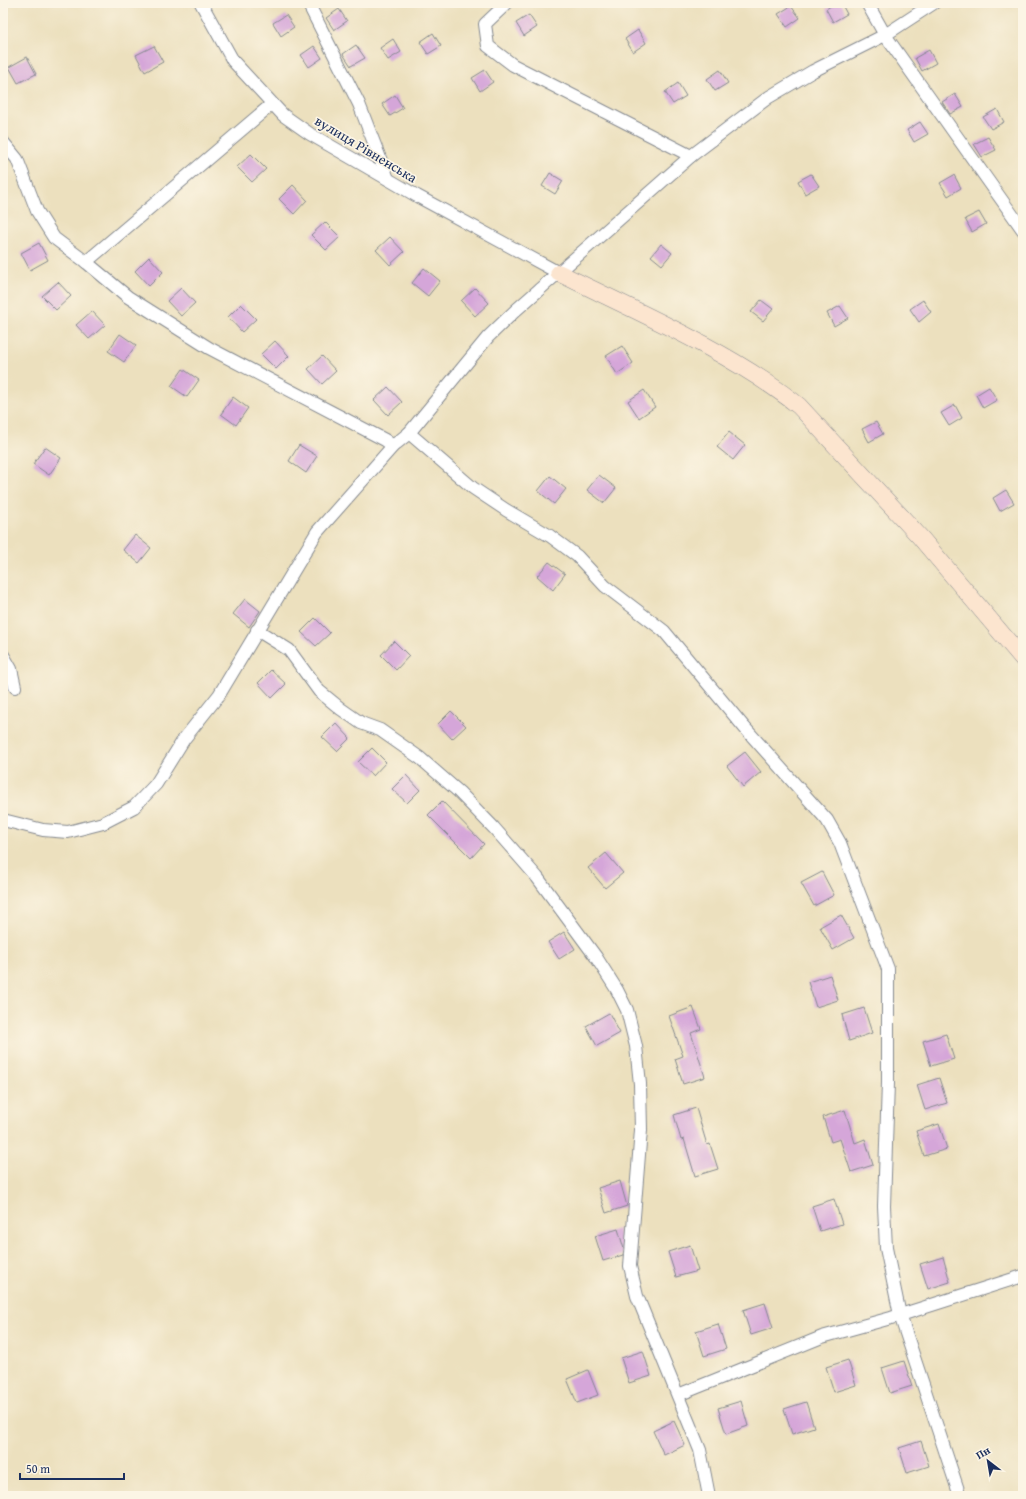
<svg xmlns="http://www.w3.org/2000/svg" width="1026" height="1499" font-family="'Gentium Book Plus',serif">
	<rect width="100%" height="100%" fill="#fcf5e5"/>
	<filter id="ink" filterUnits="userSpaceOnUse"><feTurbulence type="fractalNoise" baseFrequency=".025" numOctaves="2"/><feDisplacementMap in="SourceGraphic" scale="8" xChannelSelector="R" yChannelSelector="G"/><feConvolveMatrix kernelMatrix="1 2 1 2 8 2 1 2 1" color-interpolation-filters="sRGB"/></filter>
	<filter id="wash" filterUnits="userSpaceOnUse"><feTurbulence type="fractalNoise" baseFrequency=".012" numOctaves="4" result="noise"/><feDisplacementMap in="SourceGraphic" scale="16" xChannelSelector="R" yChannelSelector="G"/><feGaussianBlur stdDeviation="0.9" result="paint"/><feColorMatrix in="noise" values="0 0 0 0 0 0 0 0 0 0 0 0 0 0 0 0 0 1.4 0 .05"/><feComposite in="paint" operator="in"/></filter>
	<g filter="url(#wash)">
		<rect width="100%" height="100%" fill="#ece0be"/>
		<g id="blocks">
			<g fill="#d5a6d9">
				<path d="M836 3H841L847 14 833 22 826 9Z"/>
				<path d="M791 6 800 18 787 27 778 14Z"/>
				<path d="M339 9 347 21 334 30 326 18Z"/>
				<path d="M286 15 294 27 281 36 273 23Z"/>
				<path d="M529 15 537 27 524 36 516 23Z"/>
				<path d="M638 30 646 43 633 52 625 39Z"/>
				<path d="M433 33 441 46 428 54 420 42Z"/>
				<path d="M393 39 401 52 388 60 380 48Z"/>
				<path d="M356 45 365 58 351 66 343 54Z"/>
				<path d="M154 46 163 62 145 72 136 55Z"/>
				<path d="M314 46 322 58 309 67 301 55Z"/>
				<path d="M929 50 936 63 922 71 915 58Z"/>
				<path d="M27 57 36 74 18 83 9 67Z"/>
				<path d="M485 70 493 82 480 91 472 78Z"/>
				<path d="M720 70 728 83 715 91 707 79Z"/>
				<path d="M678 83 686 96 673 104 665 92Z"/>
				<path d="M955 94 963 107 950 114 942 102Z"/>
				<path d="M395 95 403 108 390 116 382 104Z"/>
				<path d="M997 109 1004 122 991 129 983 117Z"/>
				<path d="M920 122 928 134 914 142 907 130Z"/>
				<path d="M988 137 996 150 982 157 974 144Z"/>
				<path d="M251 154 266 169 252 182 237 167Z"/>
				<path d="M550 173 563 181 555 194 542 186Z"/>
				<path d="M811 174 819 186 805 194 798 181Z"/>
				<path d="M954 175 961 188 948 196 940 183Z"/>
				<path d="M293 185 307 200 294 214 279 199Z"/>
				<path d="M979 212 986 224 972 232 965 219Z"/>
				<path d="M325 222 340 237 326 250 311 235Z"/>
				<path d="M390 237 404 252 390 265 376 250Z"/>
				<path d="M39 243 48 260 30 270 21 253Z"/>
				<path d="M661 244 672 253 662 265 651 256Z"/>
				<path d="M149 257 163 272 149 286 135 271Z"/>
				<path d="M424 268 440 281 428 296 412 283Z"/>
				<path d="M58 282 71 296 56 310 42 296Z"/>
				<path d="M181 288 195 303 181 316 167 301Z"/>
				<path d="M475 288 489 303 475 316 461 301Z"/>
				<path d="M761 300 773 309 763 321 751 312Z"/>
				<path d="M923 300 931 312 919 322 910 309Z"/>
				<path d="M241 304 256 319 242 332 228 317Z"/>
				<path d="M840 306 848 318 834 326 827 313Z"/>
				<path d="M92 311 105 325 89 339 76 325Z"/>
				<path d="M120 334 136 345 124 362 108 351Z"/>
				<path d="M275 341 289 356 276 369 261 354Z"/>
				<path d="M622 346 633 363 617 374 606 356Z"/>
				<path d="M322 356 336 371 322 384 308 369Z"/>
				<path d="M183 369 199 380 187 397 171 386Z"/>
				<path d="M388 387 402 402 388 415 374 400Z"/>
				<path d="M989 387 997 400 983 408 976 395Z"/>
				<path d="M644 390 655 407 639 418 628 401Z"/>
				<path d="M233 397 248 408 236 425 221 414Z"/>
				<path d="M955 405 962 418 949 426 941 413Z"/>
				<path d="M876 422 883 434 869 442 862 429Z"/>
				<path d="M729 432 745 445 733 460 717 447Z"/>
				<path d="M299 445 317 456 306 473 289 461Z"/>
				<path d="M45 447 61 458 49 475 33 464Z"/>
				<path d="M599 475 616 488 604 503 587 490Z"/>
				<path d="M550 476 566 489 554 504 538 491Z"/>
				<path d="M1006 490 1014 503 1000 511 993 498Z"/>
				<path d="M135 535 151 548 139 563 123 550Z"/>
				<path d="M549 562 565 574 553 590 537 576Z"/>
				<path d="M245 599 260 611 249 627 233 614Z"/>
				<path d="M315 618 330 633 316 646 301 632Z"/>
				<path d="M394 641 409 656 396 670 381 655Z"/>
				<path d="M271 670 286 684 272 698 258 683Z"/>
				<path d="M451 711 466 726 452 739 438 724Z"/>
				<path d="M336 723 350 738 337 751 322 737Z"/>
				<path d="M372 748 386 762 373 776 358 762Z"/>
				<path d="M745 752 761 772 743 787 727 766Z"/>
				<path d="M406 775 420 790 407 803 392 789Z"/>
				<path d="M442 801 484 844 471 858 428 815Z"/>
				<path d="M606 853 623 873 605 888 588 868Z"/>
				<path d="M822 872 834 895 814 906 801 883Z"/>
				<path d="M841 915 854 938 833 950 820 927Z"/>
				<path d="M564 932 575 949 559 959 548 942Z"/>
				<path d="M830 975 838 1000 816 1007 808 982Z"/>
				<path d="M693 1007 701 1029 691 1033 705 1077 683 1084 675 1059 683 1056 669 1016Z"/>
				<path d="M864 1008 872 1033 849 1041 842 1015Z"/>
				<path d="M609 1013 620 1033 597 1046 586 1026Z"/>
				<path d="M946 1034 954 1059 931 1066 923 1041Z"/>
				<path d="M939 1078 947 1103 925 1110 917 1085Z"/>
				<path d="M696 1108 707 1145 710 1144 718 1169 695 1176 684 1139 681 1140 674 1115Z"/>
				<path d="M845 1110 855 1143 865 1139 873 1165 851 1172 840 1139 831 1142 823 1117Z"/>
				<path d="M939 1124 947 1149 924 1156 916 1131Z"/>
				<path d="M620 1181 627 1206 606 1213 598 1188Z"/>
				<path d="M834 1199 842 1224 820 1231 812 1206Z"/>
				<path d="M618 1229 624 1249 623 1255 603 1261 595 1236Z"/>
				<path d="M690 1245 698 1271 676 1277 668 1252Z"/>
				<path d="M943 1257 950 1282 928 1289 920 1264Z"/>
				<path d="M765 1303 773 1328 751 1335 743 1310Z"/>
				<path d="M718 1324 726 1349 704 1356 696 1331Z"/>
				<path d="M643 1351 651 1376 629 1383 621 1358Z"/>
				<path d="M848 1360 856 1385 834 1392 826 1367Z"/>
				<path d="M904 1361 912 1386 890 1393 882 1368Z"/>
				<path d="M588 1370 598 1395 577 1403 567 1379Z"/>
				<path d="M741 1401 748 1426 726 1434 718 1408Z"/>
				<path d="M806 1402 814 1427 792 1434 784 1409Z"/>
				<path d="M674 1421 685 1445 664 1455 653 1431Z"/>
				<path d="M921 1441 929 1466 907 1473 899 1448Z"/>
			</g>
		</g>
	</g>
	<g filter="url(#ink)">
		<use href="#blocks" fill-opacity="0" stroke="#84888e" stroke-width="1"/>
		<g fill="none" stroke-linecap="round" stroke-linejoin="round">
			<g stroke="#84888e" stroke-width="14">
				<g id="street">
					<path d="M201 3 233 61 283 115 310 134 417 196 559 273"/>
					<path d="M308 3 359 104 388 179"/>
					<path d="M507 3 485 24 488 46 513 65 691 156"/>
					<path d="M867 3 885 35 1023 230"/>
					<path d="M934 3 885 35 813 71 769 97 691 156 516 310 488 337 409 433 473 488 506 510 550 536 577 556 605 586 664 631 744 727 827 820 840 843 888 969V1083L884 1206 886 1248 900 1315 960 1496"/>
					<path d="M3 142 17 159 37 211 54 238 86 262 128 297 209 348 385 440 393 446"/>
					<path d="M86 262 272 104"/>
					<path d="M257 630 289 650 319 691 341 709 361 723 380 730 420 758 459 792 494 828 537 877 596 957 617 990 627 1010 636 1046 640 1084 641 1130 630 1266 637 1296 700 1450 709 1496"/>
					<path d="M3 655 11 669 15 687"/>
					<path d="M3 820 43 830 68 832 103 823 134 807 156 784 184 739 219 695 317 532 393 446 409 433"/>
					<path d="M678 1395 822 1337 891 1318 1023 1276"/>
				</g>
			</g>
			<g stroke="#84888e" stroke-width="18">
				<path id="secondary" d="M559 273C638 312 731 352 799 406L920 537 1023 659"/>
			</g>
			<use href="#street" stroke="#fff" stroke-width="12"/>
			<use href="#secondary" stroke="#fce5cf" stroke-width="17"/>
		</g>
	</g>
	<g text-anchor="middle" dominant-baseline="central" stroke-width="3.5" stroke-linejoin="round" paint-order="stroke">
		<g font-size="14" fill="#1b2f5e" stroke="#fcf5e5">
			<text transform="translate(366 149) rotate(31)">вулиця Рівненська</text>
		</g>
	</g>
	<rect width="1026" height="1499" fill="none" stroke="#fcf5e5" stroke-width="16"/>
	<g transform="translate(988 1461) rotate(329)" stroke="#fcf5e5" stroke-width="3" paint-order="stroke">
	<path d="M0-3L7 15L0 10L-7 15Z" fill="#1b2f5e"/>
	<text y="-6" font-size="11" font-weight="bold" text-anchor="middle" fill="#1b2f5e">Пн</text>
	</g>
	<path d="M20 1473v6h104v-6" fill="none" stroke="#1b2f5e" stroke-width="2"/>
	<text x="26" y="1473" font-size="12" fill="#1b2f5e" stroke="#fcf5e5" stroke-width="3" paint-order="stroke">50 m</text>
</svg>
